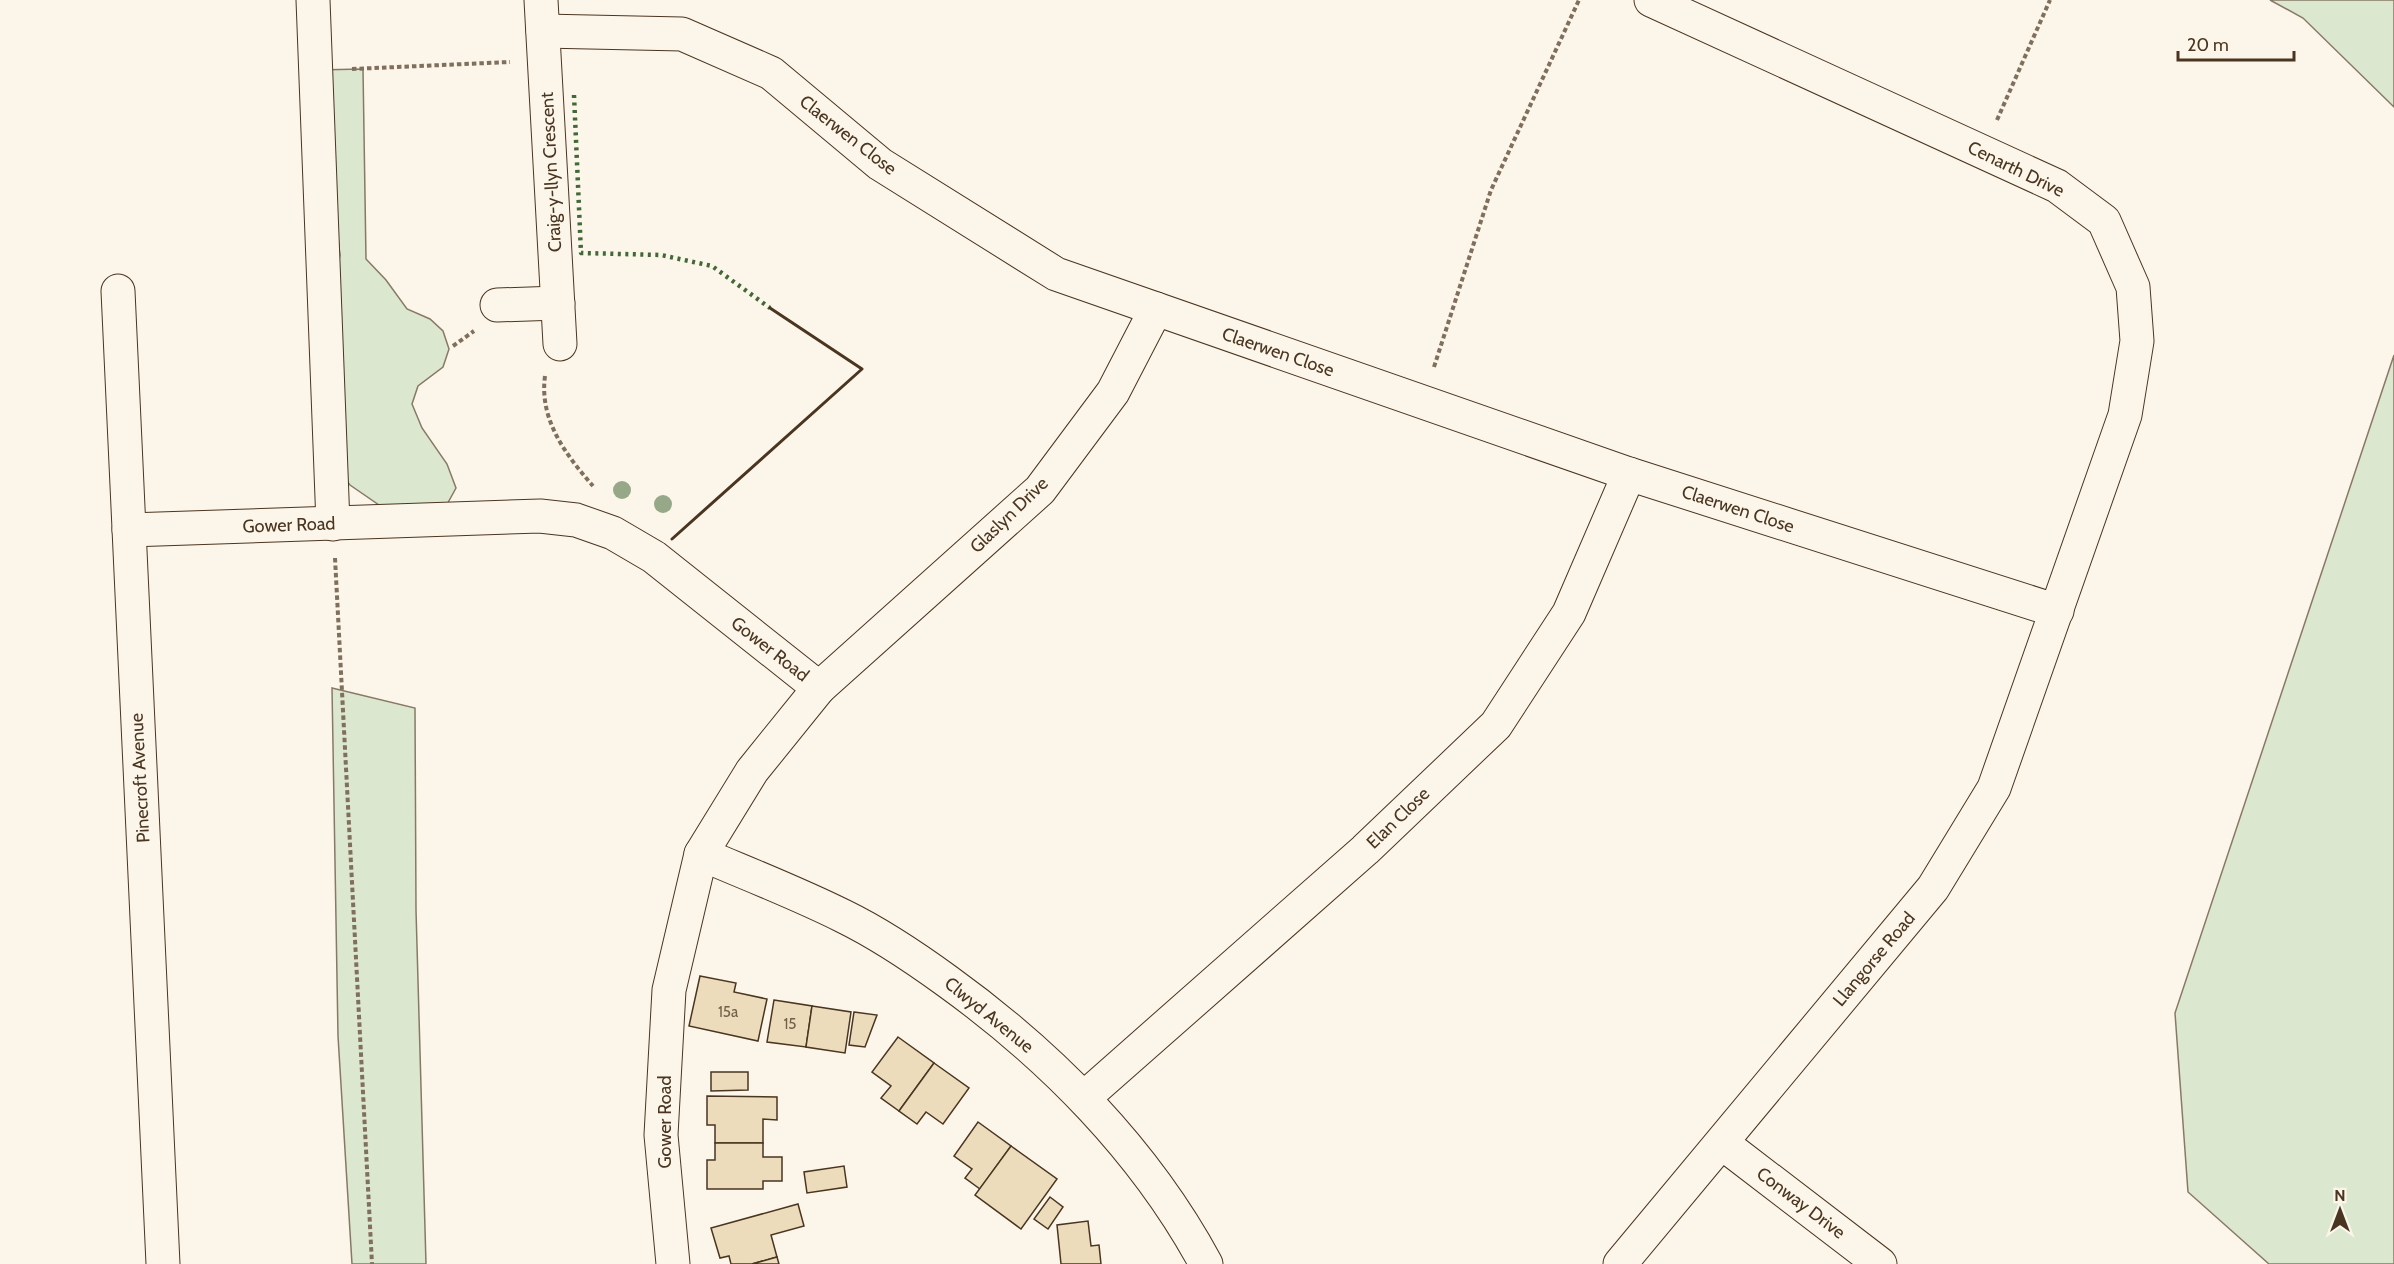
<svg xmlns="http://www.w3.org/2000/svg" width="2394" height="1264" font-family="Cabin,sans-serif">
	<rect width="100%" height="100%" fill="#fbf6e9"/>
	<g fill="#dce7d0" stroke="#887966" stroke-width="1.5">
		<path d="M2270 0H2394V107L2303 18Z"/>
		<path d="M363 69 366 259 386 280 407 309 430 319 443 331 449 349 443 367 418 386 412 404 422 428 447 464 456 488 445 508 382 507 350 485 331 461 332 296 340 255 316 70Z"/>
		<path d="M2394 355V1264H2269L2188 1192 2175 1013Z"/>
		<path d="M332 688 415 708 416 910 426 1264H352L338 1036Z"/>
	</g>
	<g fill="#ecdcbc" stroke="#4a3520" stroke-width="1.5">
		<path d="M700 976 736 983 734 992 767 999 758 1041 689 1026Z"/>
		<path d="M774 1000 812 1006 806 1047 767 1042Z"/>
		<path d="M812 1006 851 1012 845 1053 806 1047Z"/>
		<path d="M854 1012 877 1015 865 1047 849 1045Z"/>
		<path d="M898 1037 934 1063 899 1111 881 1098 891 1086 872 1072Z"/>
		<path d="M934 1063 969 1088 943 1124 926 1112 917 1124 899 1111Z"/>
		<path d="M711 1072H748V1090L711 1091Z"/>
		<path d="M707 1096 777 1097V1120L763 1119V1143H715V1125H707Z"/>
		<path d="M978 1122 1011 1146 980 1189 965 1178 972 1169 954 1156Z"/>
		<path d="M715 1143H763V1157H782V1181H763V1189H707V1160H715Z"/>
		<path d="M1011 1146 1057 1179 1021 1229 975 1195Z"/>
		<path d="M844 1166 847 1187 807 1193 804 1172Z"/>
		<path d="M1050 1197 1063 1207 1048 1229 1034 1219Z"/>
		<path d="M798 1204 804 1226 771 1235 777 1257 752 1264H731L729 1256 720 1258 711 1228Z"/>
		<path d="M1088 1221 1091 1246 1099 1245 1101 1264H1061L1057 1225Z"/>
		<path d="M777 1257 779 1264H752Z"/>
	</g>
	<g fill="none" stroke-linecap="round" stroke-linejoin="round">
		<g stroke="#4a3520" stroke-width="35">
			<g id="minor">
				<path d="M313 0 333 524"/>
				<path d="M541 0 560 344"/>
				<path d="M543 31 682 34 771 73 880 164 1056 274 1629 474 2057 611"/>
				<path d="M118 291 163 1264"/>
				<path d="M497 305 558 303"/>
				<path d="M129 530 540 516 576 520 613 533 654 557 819 688 752 771 701 854 669 990 661 1135 673 1264"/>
				<path d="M819 688 1040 490 1113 392 1156 309"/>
				<path d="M701 854C748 874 797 893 843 916 880 934 914 957 947 981 1051 1056 1145 1151 1206 1264"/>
				<path d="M1085 1097 1365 850 1496 725 1569 613 1629 474"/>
				<path d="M1722 1143 1880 1264"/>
				<path d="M1620 1264 1933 888 1994 788 2125 415 2137 341 2133 287 2104 221 2057 186 1651 0"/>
			</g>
		</g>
		<g stroke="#7f6f5c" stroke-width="4" stroke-dasharray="4.5 3" stroke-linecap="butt">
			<path d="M352 69 510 62"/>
			<path d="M1997 120 2050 0"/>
			<path d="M453 346 474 331"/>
			<path d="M1434 367 1491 190 1579 0"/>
			<path d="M545 376C539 420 566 455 593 486"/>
			<path d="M335 558 372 1264"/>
		</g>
		<use href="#minor" stroke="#fbf6e9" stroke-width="33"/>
		<path stroke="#436837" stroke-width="4.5" stroke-dasharray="3 4.5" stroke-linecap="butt" d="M574 95 581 253 661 255 712 266 770 308"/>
		<path stroke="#4a3520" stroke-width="3" d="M672 539 862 369 770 308"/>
	</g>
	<g fill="#96a887">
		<circle cx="622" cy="490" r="9"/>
		<circle cx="663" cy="504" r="9"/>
	</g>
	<g text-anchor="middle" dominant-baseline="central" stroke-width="4.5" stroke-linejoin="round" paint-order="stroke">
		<g font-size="15" fill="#725f47">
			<text x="728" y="1012">15a</text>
			<text x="790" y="1024">15</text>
		</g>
		<g font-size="18" fill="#4a3520" stroke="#fbf6e9">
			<text transform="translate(848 135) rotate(38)">Claerwen Close</text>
			<text transform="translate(2016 169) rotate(26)">Cenarth Drive</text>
			<text transform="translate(551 172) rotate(-93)">Craig-y-llyn Crescent</text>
			<text transform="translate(1278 352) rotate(19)">Claerwen Close</text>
			<text transform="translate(1738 509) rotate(18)">Claerwen Close</text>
			<text transform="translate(1009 515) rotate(-44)">Glaslyn Drive</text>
			<text transform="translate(289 525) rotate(-2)">Gower Road</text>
			<text transform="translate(770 649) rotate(38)">Gower Road</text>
			<text transform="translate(140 778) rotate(-93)">Pinecroft Avenue</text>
			<text transform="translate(1398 818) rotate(-44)">Elan Close</text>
			<text transform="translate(1874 959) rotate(-50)">Llangorse Road</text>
			<text transform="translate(989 1015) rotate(39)">Clwyd Avenue</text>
			<text transform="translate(665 1122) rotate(-90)">Gower Road</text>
			<text transform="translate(1801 1203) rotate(37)">Conway Drive</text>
		</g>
	</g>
	<g transform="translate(2340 1210)" stroke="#fbf6e9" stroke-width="4.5" paint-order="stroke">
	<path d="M0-4.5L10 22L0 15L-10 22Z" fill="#4a3520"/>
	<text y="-9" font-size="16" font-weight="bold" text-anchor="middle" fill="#4a3520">N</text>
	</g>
	<path d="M2178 51v9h116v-9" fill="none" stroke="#4a3520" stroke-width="3"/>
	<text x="2187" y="51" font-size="18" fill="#4a3520" stroke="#fbf6e9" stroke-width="4.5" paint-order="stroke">20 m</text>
</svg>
